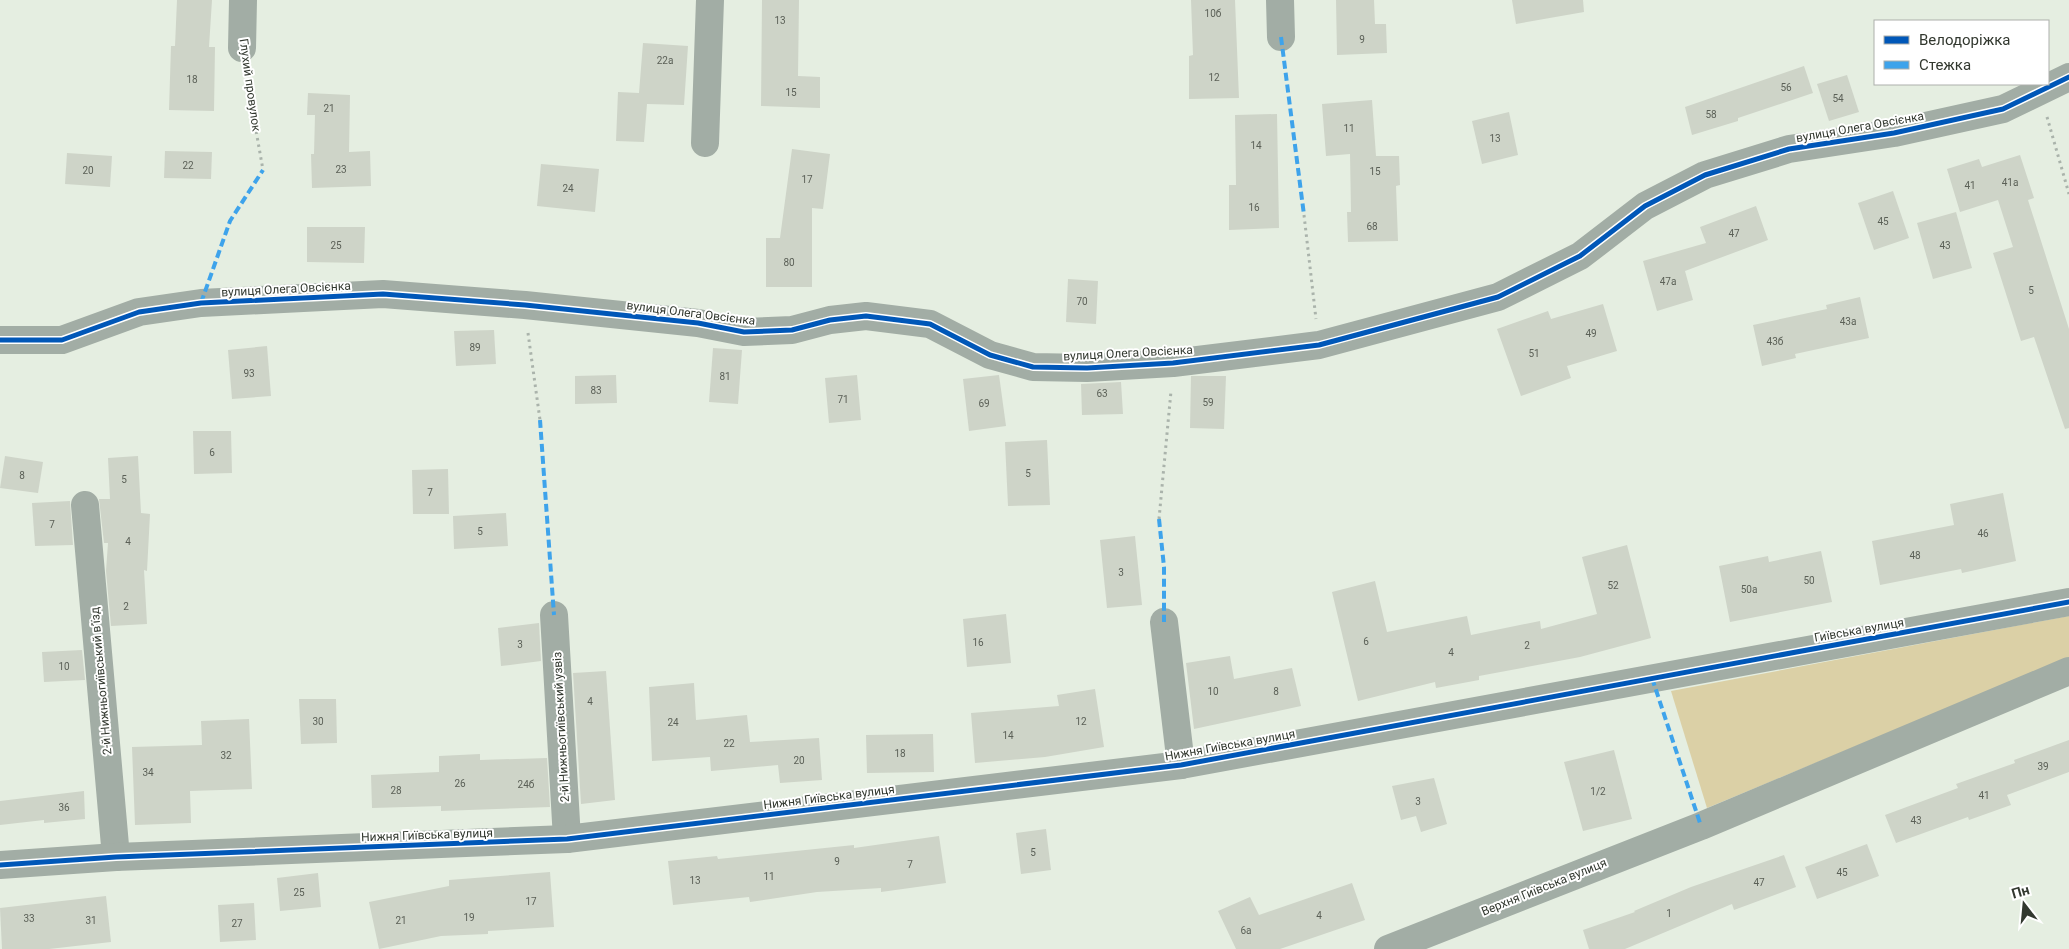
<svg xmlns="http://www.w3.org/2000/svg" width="2069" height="949" font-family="Roboto,sans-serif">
	<rect width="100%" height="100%" fill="#e5eee1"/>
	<path fill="#dbd0a6" d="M2069 616V658L1707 808 1671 691Z"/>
	<g fill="#ced4c8">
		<path d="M177 0H212L209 47H215L214 111 169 110 171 46H175Z"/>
		<path d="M762 0H799L798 76 820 77V108L761 106Z"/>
		<path d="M1191 0H1235L1239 98 1189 99V56L1193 55Z"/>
		<path d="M1336 0H1374L1375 24H1386L1387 53 1337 55Z"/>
		<path d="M1512 0H1583L1584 12 1516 24Z"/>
		<path d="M643 43 688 46 684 105 647 104 644 142 616 141 618 92 639 93Z"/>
		<path d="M1804 66 1813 93 1738 118V121L1692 135 1685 107Z"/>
		<path d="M1847 75 1859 112 1829 121 1817 84Z"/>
		<path d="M308 93 350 95 349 152 370 151 371 186 312 188 311 154H314L315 115H307Z"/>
		<path d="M1372 100 1376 156H1399L1400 185 1396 186 1398 241 1348 242 1347 212H1351L1350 154 1326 156 1322 104Z"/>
		<path d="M1509 112 1518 155 1482 164 1472 121Z"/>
		<path d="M1277 114 1279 228 1229 230V185H1236L1235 115Z"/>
		<path d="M792 149 830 154 823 209 812 208V287H766V238H780Z"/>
		<path d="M165 151 212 152 211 179 164 178Z"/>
		<path d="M67 153 112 156 110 187 65 184Z"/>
		<path d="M2020 155 2034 198 2028 200 2069 329V428L2065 429 2034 337 2021 341 1993 253 2013 247 1998 200 1960 212 1947 169 1979 159 1982 167Z"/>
		<path d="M541 164 599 169 595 212 537 206Z"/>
		<path d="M1893 191 1909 238 1874 250 1858 203Z"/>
		<path d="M1756 206 1768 240 1685 271 1693 300 1657 311 1643 261 1706 243 1700 227Z"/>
		<path d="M1956 212 1972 268 1933 279 1917 223Z"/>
		<path d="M307 227H365L364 263 307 262Z"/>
		<path d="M1068 279 1098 281 1096 324 1066 322Z"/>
		<path d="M1860 297 1869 338 1795 354 1796 358 1762 366 1753 325 1827 309 1826 305Z"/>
		<path d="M1603 304 1617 351 1567 366 1571 378 1521 396 1497 329 1548 311 1551 319Z"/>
		<path d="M494 330 496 364 456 366 454 331Z"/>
		<path d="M267 346 271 396 232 399 228 350Z"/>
		<path d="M713 348 742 350 738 404 709 402Z"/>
		<path d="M616 375 617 403 575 404V376Z"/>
		<path d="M857 375 861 420 829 423 825 378Z"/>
		<path d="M999 375 1006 426 969 431 963 379Z"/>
		<path d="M1191 376H1226L1224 429 1190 428Z"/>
		<path d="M1121 382 1123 414 1082 415 1081 384Z"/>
		<path d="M193 431H231L232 473 194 474Z"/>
		<path d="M1047 440 1050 505 1008 506 1005 442Z"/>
		<path d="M5 456 43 462 38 493 0 488Z"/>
		<path d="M138 456 141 513 150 514 147 571 144 570 147 624 111 626 106 571 108 543H104L99 499H110L108 458Z"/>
		<path d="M448 469 449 514H413L412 470Z"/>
		<path d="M2003 493 2016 561 1962 573 1961 569 1880 585 1872 541 1954 525 1950 504Z"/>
		<path d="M70 501 73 545 35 546 32 503Z"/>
		<path d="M506 513 508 546 454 549 453 516Z"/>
		<path d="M1135 536 1142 605 1107 608 1100 540Z"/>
		<path d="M1627 545 1651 638 1580 657 1479 676V680L1436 688 1435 682 1358 701 1332 592 1375 581 1387 632 1467 616 1471 635 1540 621 1541 629 1597 614 1582 557Z"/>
		<path d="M1821 551 1832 602 1730 622 1719 566 1768 556 1769 562Z"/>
		<path d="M1006 614 1011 663 967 667 963 619Z"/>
		<path d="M539 623 541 661 501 666 498 628Z"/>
		<path d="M82 650 85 680 44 682 42 652Z"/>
		<path d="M1230 656 1234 679 1292 668 1301 706 1194 729 1186 663Z"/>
		<path d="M606 671 615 800 581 804 573 673Z"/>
		<path d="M694 683 696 720 747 715 750 742 819 738 822 780 780 783 778 765 711 771 710 757 652 761 649 687Z"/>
		<path d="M1095 689 1104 747 1045 757 975 763 971 713 1059 706 1057 695Z"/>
		<path d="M299 699H336L337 743 301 744Z"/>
		<path d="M249 719 252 789 190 791 191 823 135 825 132 747 202 745 201 721Z"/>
		<path d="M933 734 934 772 867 773 866 735Z"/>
		<path d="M2069 740V772L2007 795 2011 805 1969 820 1968 817 1896 843 1885 815 1958 788 1956 784 2015 763 2014 760Z"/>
		<path d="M1614 750 1632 819 1583 831 1564 762Z"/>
		<path d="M480 754V760L547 758 550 807 441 811V806L372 808 371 775 439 772V756Z"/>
		<path d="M1434 778 1447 824 1421 832 1416 816 1401 820 1392 786Z"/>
		<path d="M84 791 85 819 44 823V820L0 825V801Z"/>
		<path d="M1046 829 1051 870 1021 874 1016 833Z"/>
		<path d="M939 836 946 883 881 892V888L817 892 750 902 749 897 673 905 668 861 717 856 718 859 854 845V848Z"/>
		<path d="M1867 844 1879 876 1817 899 1805 867Z"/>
		<path d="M1784 855 1796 887 1734 910 1732 904 1625 949H1589L1583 930 1635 912 1634 911 1691 887Z"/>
		<path d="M550 872 554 927 488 931V934L441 936 379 949 369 902 449 886V880Z"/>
		<path d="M318 873 321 907 280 911 277 878Z"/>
		<path d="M1352 883 1365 920 1280 949H1236L1218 911 1250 897 1259 915Z"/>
		<path d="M106 896 111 942 49 949H2L0 908Z"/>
		<path d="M254 903 256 940 220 942 218 905Z"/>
	</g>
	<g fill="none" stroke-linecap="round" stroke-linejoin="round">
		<g stroke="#aab3ab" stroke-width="3" stroke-dasharray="2.5 4" stroke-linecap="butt">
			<path d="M246 74 263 170"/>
			<path d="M2047 117 2069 194"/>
			<path d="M1304 215 1316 319"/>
			<path d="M528 333 540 420"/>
			<path d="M1159 519 1171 391"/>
		</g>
		<g stroke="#a2ada5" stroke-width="28">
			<path d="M1280 0 1281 37"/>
			<path d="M242 48 243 0"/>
			<path d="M705 143 710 0"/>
			<path d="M0 340H62L139 312 201 303 383 294 525 305 698 323 744 332 792 330 830 320 866 316 930 324 990 355 1033 367 1087 368 1173 363 1319 345 1498 297 1580 256 1645 206 1705 175 1789 149 1894 133 2003 109 2069 77"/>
			<path d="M85 505 116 857"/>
			<path d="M554 615 567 839"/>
			<path d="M1164 622 1181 765"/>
			<path d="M0 865 116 857 567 839 1181 765 2069 602"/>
			<path d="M1388 949 1701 826 2069 671"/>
		</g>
		<g stroke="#3ea3eb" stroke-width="4" stroke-dasharray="8 4" stroke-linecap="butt">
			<path d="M1281 37 1304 215"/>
			<path d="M201 303 230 221 263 170"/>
			<path d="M540 420 554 615"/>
			<path d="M1159 519 1164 567V622"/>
			<path d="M1652 678 1701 826"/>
		</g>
		<g stroke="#fff" stroke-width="8">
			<g id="cycleway">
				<path d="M0 340H62L139 312 201 303 383 294 525 305 698 323 744 332 792 330 830 320 866 316 930 324 990 355 1033 367 1087 368 1173 363 1319 345 1498 297 1580 256 1645 206 1705 175 1789 149 1894 133 2003 109 2069 77"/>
				<path d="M0 865 116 857 567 839 1181 765 2069 602"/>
			</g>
		</g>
		<use href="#cycleway" stroke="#0057b8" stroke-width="5"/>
	</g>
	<g text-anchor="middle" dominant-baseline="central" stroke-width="4" stroke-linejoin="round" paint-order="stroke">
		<g font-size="10" fill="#5b6057">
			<text x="1213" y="13">10б</text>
			<text x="780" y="20">13</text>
			<text x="1362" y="39">9</text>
			<text x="665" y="60">22а</text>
			<text x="1214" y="77">12</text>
			<text x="192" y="79">18</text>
			<text x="1786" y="87">56</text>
			<text x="791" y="92">15</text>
			<text x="1838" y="98">54</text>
			<text x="329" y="108">21</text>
			<text x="1711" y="114">58</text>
			<text x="1349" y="128">11</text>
			<text x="1495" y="138">13</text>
			<text x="1256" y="145">14</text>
			<text x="188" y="165">22</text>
			<text x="341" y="169">23</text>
			<text x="88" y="170">20</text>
			<text x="1375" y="171">15</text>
			<text x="807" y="179">17</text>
			<text x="2010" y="182">41а</text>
			<text x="1970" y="185">41</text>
			<text x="568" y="188">24</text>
			<text x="1254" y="207">16</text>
			<text x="1883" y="221">45</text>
			<text x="1372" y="226">68</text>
			<text x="1734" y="233">47</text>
			<text x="336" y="245">25</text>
			<text x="1945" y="245">43</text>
			<text x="789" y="262">80</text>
			<text x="1668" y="281">47а</text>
			<text x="2031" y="290">5</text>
			<text x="1082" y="301">70</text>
			<text x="1848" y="321">43а</text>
			<text x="1591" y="333">49</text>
			<text x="1775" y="341">43б</text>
			<text x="475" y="347">89</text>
			<text x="1534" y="353">51</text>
			<text x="249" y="373">93</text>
			<text x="725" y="376">81</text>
			<text x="596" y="390">83</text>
			<text x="1102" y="393">63</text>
			<text x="843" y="399">71</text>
			<text x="1208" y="402">59</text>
			<text x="984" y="403">69</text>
			<text x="212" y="452">6</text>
			<text x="1028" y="473">5</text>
			<text x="22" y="475">8</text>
			<text x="124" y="479">5</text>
			<text x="430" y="492">7</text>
			<text x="52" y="524">7</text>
			<text x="480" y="531">5</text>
			<text x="1983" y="533">46</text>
			<text x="128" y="541">4</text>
			<text x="1915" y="555">48</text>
			<text x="1121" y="572">3</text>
			<text x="1809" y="580">50</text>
			<text x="1613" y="585">52</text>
			<text x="1749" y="589">50а</text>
			<text x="126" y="606">2</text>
			<text x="1366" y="641">6</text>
			<text x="978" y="642">16</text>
			<text x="520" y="644">3</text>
			<text x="1527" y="645">2</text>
			<text x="1451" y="652">4</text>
			<text x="64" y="666">10</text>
			<text x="1213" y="691">10</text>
			<text x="1276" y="691">8</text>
			<text x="590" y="701">4</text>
			<text x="318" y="721">30</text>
			<text x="1081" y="721">12</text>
			<text x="673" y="722">24</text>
			<text x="1008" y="735">14</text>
			<text x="729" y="743">22</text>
			<text x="900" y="753">18</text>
			<text x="226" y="755">32</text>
			<text x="799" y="760">20</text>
			<text x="2043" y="766">39</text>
			<text x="148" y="772">34</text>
			<text x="460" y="783">26</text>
			<text x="526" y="784">24б</text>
			<text x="396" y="790">28</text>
			<text x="1598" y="791">1/2</text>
			<text x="1984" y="795">41</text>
			<text x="1418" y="801">3</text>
			<text x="64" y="807">36</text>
			<text x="1916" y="820">43</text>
			<text x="1033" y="852">5</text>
			<text x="837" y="861">9</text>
			<text x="910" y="864">7</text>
			<text x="1842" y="872">45</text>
			<text x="769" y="876">11</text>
			<text x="695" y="880">13</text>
			<text x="1759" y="882">47</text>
			<text x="299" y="892">25</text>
			<text x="531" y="901">17</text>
			<text x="1669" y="913">1</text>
			<text x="1319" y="915">4</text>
			<text x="469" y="917">19</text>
			<text x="29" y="918">33</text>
			<text x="91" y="920">31</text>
			<text x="401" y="920">21</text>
			<text x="237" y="923">27</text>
			<text x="1246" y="930">6а</text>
		</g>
		<g font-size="12" fill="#32382f" stroke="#fff">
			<text transform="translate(250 85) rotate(82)">Глухий провулок</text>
			<text transform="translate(1860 127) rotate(-10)">вулиця Олега Овсієнка</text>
			<text transform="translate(286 289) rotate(-3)">вулиця Олега Овсієнка</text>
			<text transform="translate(691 313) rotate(7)">вулиця Олега Овсієнка</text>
			<text transform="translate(1128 353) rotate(-3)">вулиця Олега Овсієнка</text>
			<text transform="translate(1859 630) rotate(-10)">Гиївська вулиця</text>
			<text transform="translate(101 681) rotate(-95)">2-й Нижньогиївський в’їзд</text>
			<text transform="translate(561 727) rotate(-93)">2-й Нижньогиївський узвіз</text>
			<text transform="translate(1230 745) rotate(-10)">Нижня Гиївська вулиця</text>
			<text transform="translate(829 797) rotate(-7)">Нижня Гиївська вулиця</text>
			<text transform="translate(427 835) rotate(-2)">Нижня Гиївська вулиця</text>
			<text transform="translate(1544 887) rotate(-22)">Верхня Гиївська вулиця</text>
		</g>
	</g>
	<rect x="1874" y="20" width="175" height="65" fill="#ffffff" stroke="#adafac"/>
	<rect x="1884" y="36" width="25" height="8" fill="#0057b8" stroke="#adafac"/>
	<text x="1919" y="45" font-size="15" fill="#32382f">Велодоріжка</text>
	<rect x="1884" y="61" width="25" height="8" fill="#3ea3eb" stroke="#adafac"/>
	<text x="1919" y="70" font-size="15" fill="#32382f">Стежка</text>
	<g transform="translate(2024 904) rotate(344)" stroke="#ffffff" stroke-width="4" paint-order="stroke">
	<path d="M0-4L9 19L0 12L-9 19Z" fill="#32382f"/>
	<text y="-8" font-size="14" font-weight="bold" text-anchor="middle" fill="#32382f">Пн</text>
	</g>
</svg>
